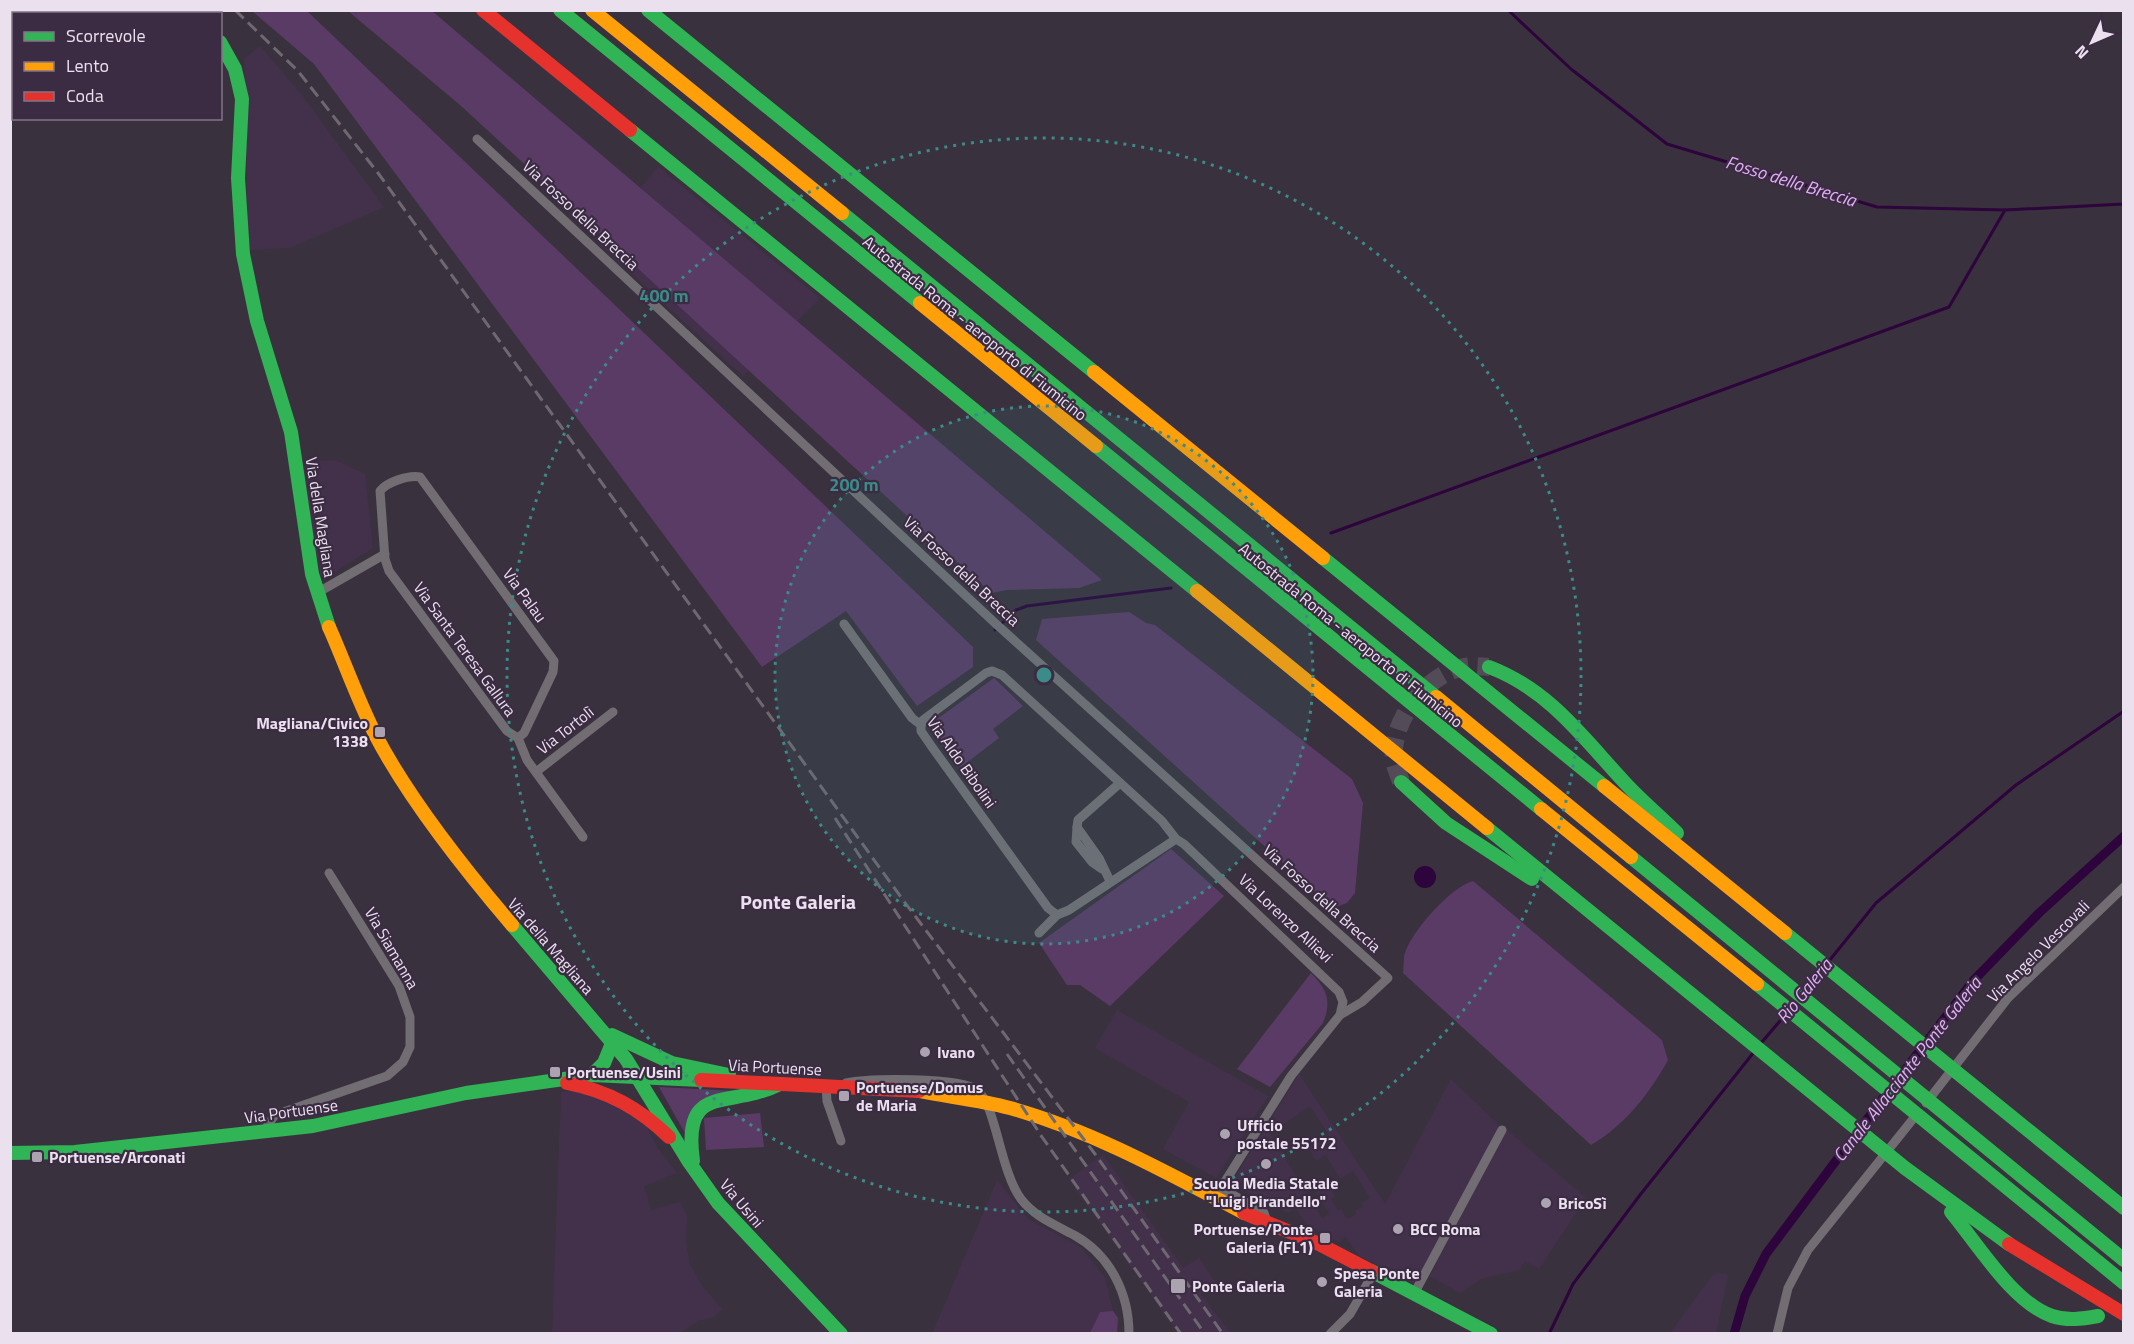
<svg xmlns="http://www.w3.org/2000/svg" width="2134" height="1344" font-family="'Titillium Web',sans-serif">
	<rect width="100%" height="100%" fill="#3a313e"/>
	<g fill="#43314b" fill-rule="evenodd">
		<path d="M260 46 301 94 384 207 290 248 251 250 248 235 244 59Z"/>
		<path d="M658 167 820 298 743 376 596 241Z"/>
		<path d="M335 460 365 474 373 548 328 576 320 577 319 561 311 542 302 463Z"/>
		<path d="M1117 1010 1268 1096 1216 1178 1163 1149 1189 1102 1095 1048Z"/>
		<path d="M1299 1074 1385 1204 1451 1079 1500 1126 1415 1285 1358 1255 1345 1236 1339 1242 1307 1224 1295 1208 1288 1213 1231 1184ZM1310 1106 1328 1134 1308 1147 1316 1161 1326 1155 1340 1179 1353 1171 1370 1198 1361 1203 1363 1206 1355 1211 1357 1214 1347 1219 1341 1209 1338 1211 1331 1199 1335 1196 1328 1185 1316 1192 1329 1214 1322 1218 1270 1134Z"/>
		<path d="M587 1090 616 1102 644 1122 658 1149 677 1173 644 1186 651 1210 680 1202 687 1216 686 1241 690 1265 702 1286 722 1309 714 1317 698 1321 680 1333 552 1334 561 1092Z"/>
		<path d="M1506 1129 1586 1198 1539 1269 1525 1261 1519 1270 1481 1279 1460 1293 1430 1276Z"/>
		<path d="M1103 1155 1183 1268 1199 1258 1216 1283 1201 1294 1230 1333H1178L1135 1273 1069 1179Z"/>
		<path d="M997 1180 1028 1219 1082 1248 1105 1278 1113 1311 1100 1312 1090 1333 932 1334Z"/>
		<path d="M1720 1273 1728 1275 1716 1333H1670L1713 1275Z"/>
	</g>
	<g fill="#593b66">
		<path d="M252 11H307L973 647V667L917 706 846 611 762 667 314 64Z"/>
		<path d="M348 11H432L1102 580 1079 588 1007 590 991 593 460 105Z"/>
		<path d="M1129 612 1146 623 1155 625 1352 779 1363 803 1355 893 1347 903 1333 908 1036 640 1042 619Z"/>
		<path d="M994 678 1023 706 993 729 999 738 961 767 929 725Z"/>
		<path d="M1171 849 1224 896 1110 1006 1080 985H1067L1039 943Z"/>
		<path d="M1473 881 1662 1040 1668 1060C1650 1093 1624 1126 1591 1145L1403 973C1404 966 1403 956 1406 950 1415 928 1451 887 1473 881Z"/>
		<path d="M1311 973C1327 989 1332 1001 1323 1023L1270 1087 1237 1069Z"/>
		<path d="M659 1087 736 1091V1092L717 1095 701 1101 686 1135Z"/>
		<path d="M760 1113 764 1147 706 1150 704 1118Z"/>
		<path d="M1113 1311 1118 1318 1117 1333H1090L1100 1312Z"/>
	</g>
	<circle fill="#2d043b" cx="1425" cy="877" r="11"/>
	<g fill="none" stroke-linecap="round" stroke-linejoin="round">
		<g stroke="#2d043b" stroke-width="3">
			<path d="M1508 10 1571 69 1667 144 1877 207 2005 210 2124 204"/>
			<path d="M1331 533 1949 307 2005 210"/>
			<path d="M995 630 1016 610 1027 606 1171 588"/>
			<path d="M1829 961 1876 903 2016 785 2124 711"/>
			<path d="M1804 991 1821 971"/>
			<path d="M1762 1042 1785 1015"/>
			<path d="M1549 1334 1573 1284 1640 1195 1754 1052"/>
		</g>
		<g stroke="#2d043b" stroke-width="9">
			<path d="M1898 1079 1973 981 2039 913 2124 836"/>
			<path d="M1734 1334 1745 1296 1766 1254 1889 1090"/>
		</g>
		<path stroke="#544b58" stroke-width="18" stroke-dasharray="18 9" stroke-linecap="butt" d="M1401 782C1399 775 1395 767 1394 760 1390 721 1427 673 1465 667 1473 665 1482 667 1489 667"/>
		<g stroke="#716d73" stroke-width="9">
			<path d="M477 139 995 623 1388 978 1362 1002 1340 1015"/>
			<path d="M317 593 385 554"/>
			<path d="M844 624 912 718 921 725V731L932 747 1048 908 1057 915"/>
			<path d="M921 725 923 720 986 673 992 671 1002 675 1162 821 1176 839 1184 844 1339 992 1343 1002 1340 1015 1291 1076 1221 1188 1264 1213 1267 1222"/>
			<path d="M518 738 524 733 553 672 554 661 420 477C408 475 387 482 380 491L385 559 389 571 507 731 518 738 527 760 583 837"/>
			<path d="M536 772 613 712"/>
			<path d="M1077 827 1078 820 1120 783"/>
			<path d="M1102 869 1092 862 1076 842 1077 827 1099 858 1110 881"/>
			<path d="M1039 933 1057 915 1069 910 1176 839"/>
			<path d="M846 1083C869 1078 960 1077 977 1090 996 1104 1000 1171 1021 1199 1035 1217 1054 1224 1074 1235 1110 1255 1129 1293 1129 1334"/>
			<path d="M829 1086H826L827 1101 841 1141"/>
			<path d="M1926 1103 2008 998 2124 887"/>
			<path d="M263 1132 275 1115 387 1076 403 1062 410 1047V1017L399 986 329 873"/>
			<path d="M1415 1292 1502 1130"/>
			<path d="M1330 1334 1350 1314 1374 1272"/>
			<path d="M1777 1334 1788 1288 1808 1250 1917 1114"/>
		</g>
		<g stroke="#30b455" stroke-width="14">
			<path d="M152 10 162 14"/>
			<path d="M560 10 920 303"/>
			<path d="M648 10 1094 372"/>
			<path d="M220 42 235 69 242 99 238 178 243 254 257 321 291 432 312 574 329 627"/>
			<path d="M630 130 1197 591"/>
			<path d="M842 213 1436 697"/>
			<path d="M1096 446 1541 809"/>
			<path d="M1323 558 1604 786"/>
			<path d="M1489 667C1550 690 1584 739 1627 785 1643 802 1661 817 1677 833"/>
			<path d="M1401 782 1446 823 1532 879"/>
			<path d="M1487 828 1905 1168 2009 1244"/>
			<path d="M1631 857 2124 1260"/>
			<path d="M512 925 626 1059 689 1162 718 1203 841 1334"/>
			<path d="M1785 933 2124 1208"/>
			<path d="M1757 984 2124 1283"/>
			<path d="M612 1035 672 1063 729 1075"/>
			<path d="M592 1075 604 1063 613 1041"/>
			<path d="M10 1153 75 1152 313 1126 466 1093 592 1075 701 1080"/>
			<path d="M693 1161C682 1081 728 1110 780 1084"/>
			<path d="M1951 1212C1977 1243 2013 1303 2052 1316 2067 1321 2082 1319 2098 1316"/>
			<path d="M1371 1271 1491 1334"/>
		</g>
		<g stroke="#ff9f0a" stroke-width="14">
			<path d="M592 10 842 213"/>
			<path d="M920 303 1096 446"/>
			<path d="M1094 372 1323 558"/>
			<path d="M1197 591 1487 828"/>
			<path d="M329 627C345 663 358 701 376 736 409 799 466 871 512 925"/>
			<path d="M1436 697 1631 857"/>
			<path d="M1604 786 1785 933"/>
			<path d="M1541 809 1757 984"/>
			<path d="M919 1091C949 1097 980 1100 1010 1108 1093 1131 1168 1173 1244 1213"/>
		</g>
		<g stroke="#e5322d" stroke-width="14">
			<path d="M483 10 630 130"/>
			<path d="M701 1080 919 1091"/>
			<path d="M567 1083C608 1091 639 1108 669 1137"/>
			<path d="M1244 1213 1319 1244 1371 1271"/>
			<path d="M2009 1244 2124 1314"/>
		</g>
		<g stroke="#6e6871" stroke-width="3" stroke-dasharray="12 6" stroke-linecap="butt">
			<path d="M235 10 298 71 378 173 903 900 1095 1154 1223 1334"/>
			<path d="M835 818 1042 1137 1181 1334"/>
			<path d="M1007 1054 1205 1334"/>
		</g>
	</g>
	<circle cx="1044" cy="675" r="269" fill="#3b8b88" fill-opacity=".12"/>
	<g fill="none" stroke="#3b8b88" stroke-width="3" stroke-dasharray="3 6">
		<circle cx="1044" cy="675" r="269"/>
		<circle cx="1044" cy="675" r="537"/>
	</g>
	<g fill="#aca3b0" stroke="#3c2c43" stroke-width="2">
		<rect x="374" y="726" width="12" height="12" rx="3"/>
		<circle cx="925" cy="1052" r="6"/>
		<rect x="549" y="1066" width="12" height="12" rx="3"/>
		<rect x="838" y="1090" width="12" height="12" rx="3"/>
		<circle cx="1225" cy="1134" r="6"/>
		<rect x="31" y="1151" width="12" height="12" rx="3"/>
		<circle cx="1266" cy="1164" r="6"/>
		<circle cx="1546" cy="1203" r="6"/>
		<circle cx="1398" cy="1229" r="6"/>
		<rect x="1319" y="1232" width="12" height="12" rx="3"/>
		<circle cx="1322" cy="1282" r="6"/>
		<rect x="1170" y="1278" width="16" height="16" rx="3"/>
	</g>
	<g text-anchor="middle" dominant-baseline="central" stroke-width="4.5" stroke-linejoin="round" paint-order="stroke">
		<g font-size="16" fill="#eae0ee" stroke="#3c2c43">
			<text transform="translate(581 215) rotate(43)">Via Fosso della Breccia</text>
			<text transform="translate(975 328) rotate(39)">Autostrada Roma - aeroporto di Fiumicino</text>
			<text transform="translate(321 517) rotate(81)">Via della Magliana</text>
			<text transform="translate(962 571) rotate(43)">Via Fosso della Breccia</text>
			<text transform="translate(525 595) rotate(54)">Via Palau</text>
			<text transform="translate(1351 635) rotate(39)">Autostrada Roma - aeroporto di Fiumicino</text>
			<text transform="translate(465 649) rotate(54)">Via Santa Teresa Gallura</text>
			<text transform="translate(565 730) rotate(-38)">Via Tortolì</text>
			<text transform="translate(962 762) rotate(55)">Via Aldo Bibolini</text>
			<text transform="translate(1322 898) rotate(42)">Via Fosso della Breccia</text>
			<text transform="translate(1286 918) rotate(43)">Via Lorenzo Allievi</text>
			<text transform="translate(551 946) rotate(49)">Via della Magliana</text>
			<text transform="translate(392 948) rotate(60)">Via Siamanna</text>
			<text transform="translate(2038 951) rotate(-45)">Via Angelo Vescovali</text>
			<text transform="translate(775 1067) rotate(3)">Via Portuense</text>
			<text transform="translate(291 1111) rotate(-8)">Via Portuense</text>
			<text transform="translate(742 1203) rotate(50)">Via Usini</text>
		</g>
		<g font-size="16" font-weight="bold" fill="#eae0ee" stroke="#3c2c43" text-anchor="start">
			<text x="368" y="723" text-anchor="end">Magliana/Civico<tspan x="368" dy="18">1338</tspan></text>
			<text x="937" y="1052">Ivano</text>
			<text x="567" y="1072">Portuense/Usini</text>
			<text x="856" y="1087">Portuense/Domus<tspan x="856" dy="18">de Maria</tspan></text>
			<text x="1237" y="1125">Ufficio<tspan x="1237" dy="18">postale 55172</tspan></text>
			<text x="49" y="1157">Portuense/Arconati</text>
			<text x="1266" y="1183" text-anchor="middle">Scuola Media Statale<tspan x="1266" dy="18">"Luigi Pirandello"</tspan></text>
			<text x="1558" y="1203">BricoSì</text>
			<text x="1313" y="1229" text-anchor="end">Portuense/Ponte<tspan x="1313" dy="18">Galeria (FL1)</tspan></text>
			<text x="1410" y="1229">BCC Roma</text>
			<text x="1334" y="1273">Spesa Ponte<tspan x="1334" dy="18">Galeria</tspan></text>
			<text x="1192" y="1286">Ponte Galeria</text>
		</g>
		<g font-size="18" font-style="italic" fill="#e2aff8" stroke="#3c2c43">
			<text transform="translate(1791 181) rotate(17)">Fosso della Breccia</text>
			<text transform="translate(1804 991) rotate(-51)">Rio Galeria</text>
			<text transform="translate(1907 1069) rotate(-52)">Canale Allacciante Ponte Galeria</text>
		</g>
		<g font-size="20" font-weight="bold" fill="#eae0ee" stroke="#3c2c43">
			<text x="798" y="901">Ponte Galeria</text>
		</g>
	</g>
	<circle cx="1044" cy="675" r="9" fill="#3b8b88" stroke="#3c2c43" stroke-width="3"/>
	<g font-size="18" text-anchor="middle" font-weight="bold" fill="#3b8b88" stroke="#3c2c43" stroke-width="4.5" stroke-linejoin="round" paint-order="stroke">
		<text x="664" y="302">400 m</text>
		<text x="854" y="491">200 m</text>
	</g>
	<rect width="2134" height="1344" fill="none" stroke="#eae0ee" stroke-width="24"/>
	<rect x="12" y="12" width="210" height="108" fill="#3c2c43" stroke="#827487" stroke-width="1.5"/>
	<rect x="24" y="32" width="30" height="9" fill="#30b455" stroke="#827487" stroke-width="1.5"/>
	<text x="66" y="42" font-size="18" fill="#eae0ee">Scorrevole</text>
	<rect x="24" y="62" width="30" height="9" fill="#ff9f0a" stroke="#827487" stroke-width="1.5"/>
	<text x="66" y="72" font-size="18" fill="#eae0ee">Lento</text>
	<rect x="24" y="92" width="30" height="9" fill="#e5322d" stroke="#827487" stroke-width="1.5"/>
	<text x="66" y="102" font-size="18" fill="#eae0ee">Coda</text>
	<g transform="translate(2092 42) rotate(226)" stroke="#3c2c43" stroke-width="4.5" paint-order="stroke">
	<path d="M0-4.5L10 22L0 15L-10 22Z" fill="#eae0ee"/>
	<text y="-9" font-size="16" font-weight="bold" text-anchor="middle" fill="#eae0ee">N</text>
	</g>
</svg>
